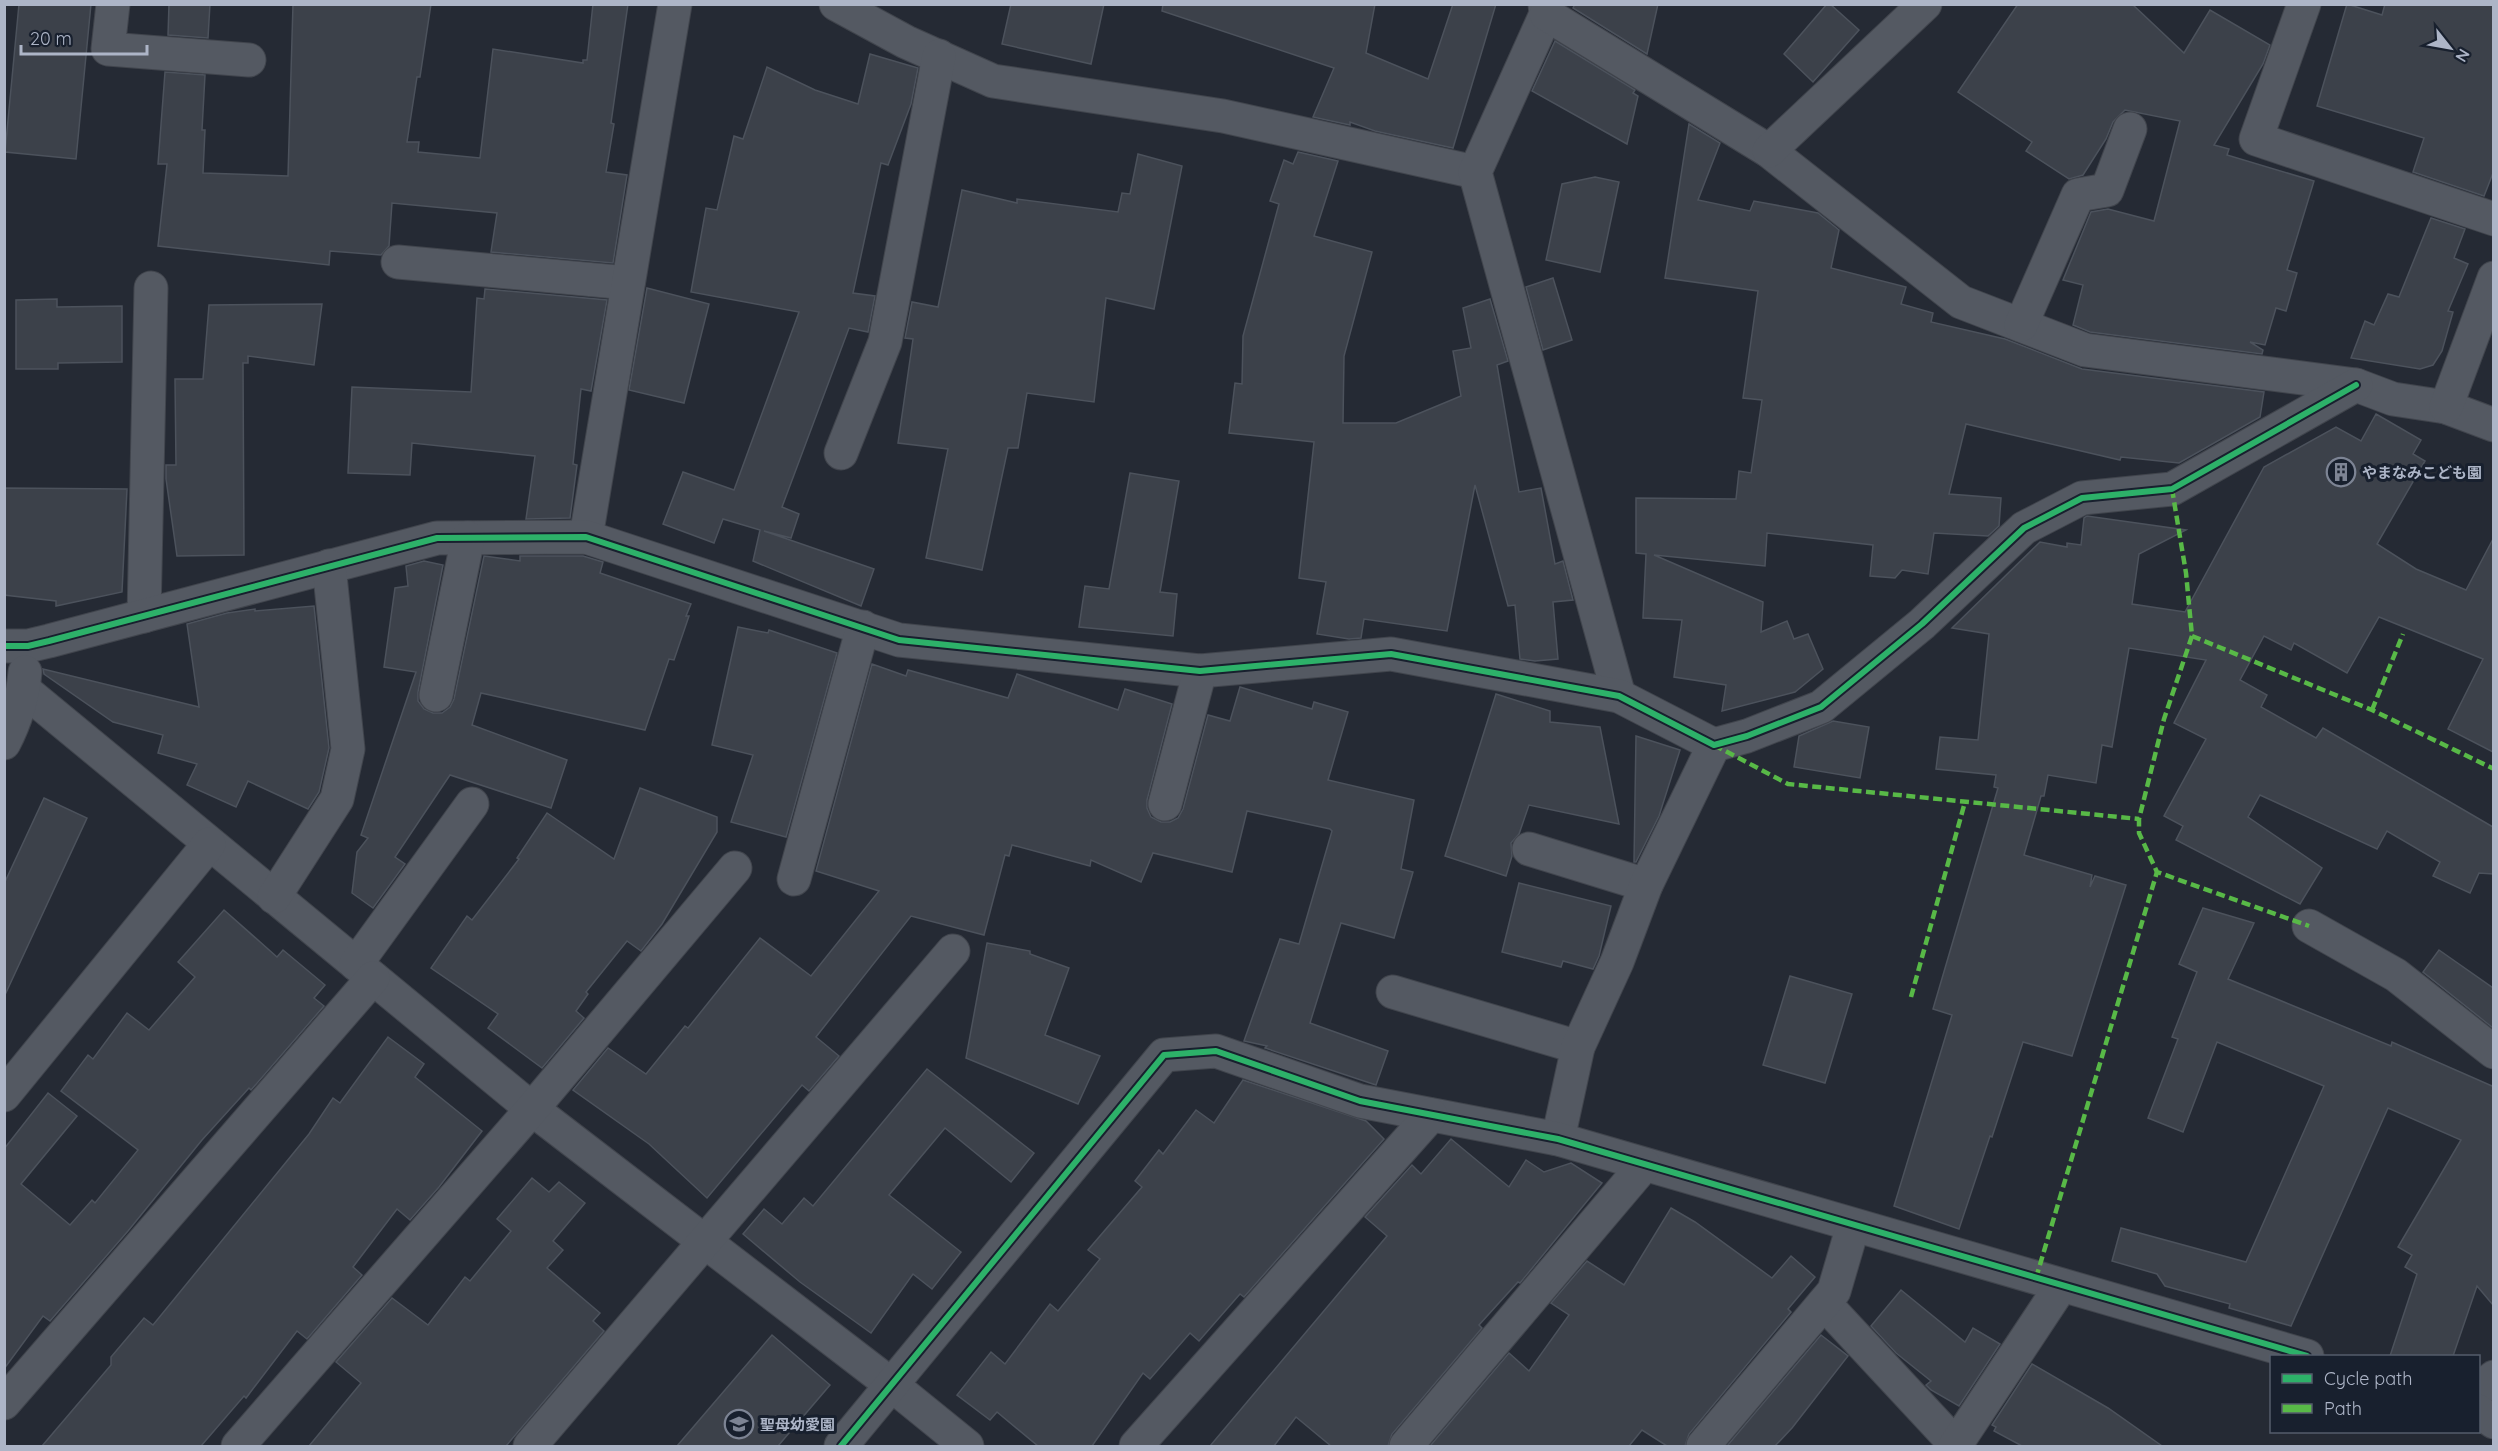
<svg xmlns="http://www.w3.org/2000/svg" width="2498" height="1451" font-family="Quicksand,'Noto Sans JP',sans-serif">
	<rect width="100%" height="100%" fill="#252a34"/>
	<g fill="#3c414a" stroke="#4c525c" stroke-width="1.5">
		<path d="M19 4H91L76 159 5 152Z"/>
		<path d="M169 4H210L208 38 168 35Z"/>
		<path d="M293 4H431L420 77H417L407 142H419L418 152 480 158 493 49 583 63V60H587L593 4H628L611 123 614 124 606 172 627 175 613 263 491 252 497 213 392 203 389 246 381 255 330 251 329 265 158 246 167 164H158L165 72 205 75 202 130H205L203 173 288 176Z"/>
		<path d="M1011 4H1104L1091 64 1002 44Z"/>
		<path d="M1163 4H1375L1366 53 1428 79 1453 4H1496L1453 148 1375 131 1350 122V125L1313 117 1334 68 1162 11Z"/>
		<path d="M1575 4H1658L1647 54 1573 8Z"/>
		<path d="M1827 4H1830L1859 30 1813 82 1784 54Z"/>
		<path d="M2018 4H2132L2184 53 2210 10 2270 45 2263 64 2214 145 2229 149 2227 155 2314 181 2287 270 2297 273 2286 311 2276 308 2265 345 2250 342 2263 350 2262 354 2090 332 2073 325 2083 285 2063 280 2091 212 2108 209 2154 221 2180 121 2125 110 2113 122 2106 139 2083 175 2069 179 2026 151 2032 142 1958 92Z"/>
		<path d="M2347 4 2382 15 2385 4H2493V173L2484 196 2413 172 2424 138 2317 106Z"/>
		<path d="M1555 41 1635 90 1633 93 1638 96 1627 144 1532 91Z"/>
		<path d="M870 54 918 68 911 104 888 165 881 163 853 293 875 296 868 332 849 328 782 507 799 514 791 538 764 531 874 569 861 606 753 561 760 530 723 519 714 543 663 524 683 472 734 490 799 312 691 292 706 208 717 210 734 136 743 139 767 67 815 90 858 104Z"/>
		<path d="M1689 124 1720 143 1698 200 1750 211 1754 201 1818 213 1839 230 1831 268 1906 287 1901 304 1933 313 1931 322 2005 339 2082 369 2264 392 2260 417 2179 463 2121 457 2120 460 1966 424 1949 494 2001 498 1999 526 1988 536 1934 533 1928 574 1902 570 1895 578 1870 576 1873 545 1767 533 1765 566 1654 555 1763 602 1761 632 1787 621 1794 639 1808 634 1823 669 1795 692 1722 711 1726 685 1674 677 1682 620 1643 618 1646 554 1636 553V498L1736 499 1739 471 1751 473 1762 400 1743 398 1758 291 1665 278Z"/>
		<path d="M1298 152 1338 161 1314 236 1372 252 1344 356 1343 423H1396L1461 396 1453 351 1471 348 1463 308 1490 299 1508 361 1497 365 1519 492 1541 488 1555 564 1563 561 1573 600 1553 602 1558 659 1535 661 1520 659 1515 605 1508 606 1475 485 1447 631 1364 619 1361 638 1349 639 1317 634 1326 582 1299 578 1314 442 1229 433 1235 383 1242 384 1243 336 1279 204 1270 201 1284 160 1293 164Z"/>
		<path d="M1138 154 1182 166 1154 309 1106 298 1094 402 1027 393 1018 448H1008L982 570 926 558 948 449 898 443 913 339 905 338 912 302 938 307 962 190 1017 203V199L1118 212 1122 193 1130 194Z"/>
		<path d="M1595 177 1619 182 1600 272 1546 260 1562 184Z"/>
		<path d="M2431 218 2465 229 2454 258 2468 264 2448 311 2453 312 2442 351 2433 365 2420 369 2351 358 2365 321 2374 325 2388 294 2399 297Z"/>
		<path d="M1553 278 1572 340 1543 350 1526 287Z"/>
		<path d="M647 288 709 304 684 403 629 390Z"/>
		<path d="M485 289 607 300 591 391 581 389 573 464 577 465 570 518 526 519 535 456 412 443 410 475 348 473 352 387 471 392 477 298 484 299Z"/>
		<path d="M57 299V307L122 306V362L58 363V369H16V300Z"/>
		<path d="M322 304 314 365 248 356V363H243L244 555 177 556 166 479V465H176L175 379H203L209 305Z"/>
		<path d="M2376 414 2421 440 2413 454 2425 461 2377 544 2416 569 2466 590 2493 539V752L2448 729 2483 659 2379 617 2347 673 2294 643 2291 650 2264 636 2240 680 2267 695 2261 707 2316 738 2323 728 2493 827V874L2479 873 2470 893 2433 876 2440 862 2387 831 2377 849 2260 795 2248 817 2322 868 2300 904 2176 840 2183 826 2164 816 2206 739 2174 723 2206 660 2129 648 2112 747 2102 745 2096 783 2048 775 2044 796H2041L2024 855 2092 875 2090 887 2095 876 2126 885 2072 1056 2023 1042 1992 1137 1990 1136 1959 1229 1894 1206 1952 1015 1933 1009 1998 788 1994 787 1996 775 1936 769 1940 737 1978 740 1989 634 1952 628 2040 542 2067 547V543L2081 545 2084 518 2087 516 2186 530 2139 554 2132 604 2185 612 2264 467 2336 427 2361 441Z"/>
		<path d="M1130 473 1179 481 1160 592 1177 594 1173 636 1079 627 1085 586 1109 589Z"/>
		<path d="M4 488 127 489 122 592 56 606V601L4 595Z"/>
		<path d="M484 556 520 561V556H583L603 562 600 573 691 604 686 616H689L674 660 669 659 645 730 481 693 472 725 567 760 551 808 450 775 395 857 405 864 373 908 352 893 357 852 368 838 361 835 416 672 384 667 395 588 408 586 406 566 424 561 443 565 418 692V701L424 709 433 713H442L450 707 454 699Z"/>
		<path d="M314 606 329 748 319 792 308 809 248 781 236 807 187 785 197 764 158 753 163 735 113 722 44 674 43 669 199 707 187 624 227 613 255 609V611Z"/>
		<path d="M738 627 768 633 769 630 837 653 786 837 731 822 753 755 712 745Z"/>
		<path d="M872 664 906 676 908 670 1008 698 1017 674 1118 710 1125 689 1172 704 1147 800V808L1151 817 1161 822H1170L1178 818 1183 809 1208 715 1230 721 1240 687 1312 709 1314 702 1348 712 1328 780 1414 800 1401 869 1413 872 1394 938 1341 923 1310 1023 1388 1051 1376 1085 1265 1048 1267 1046 1244 1041 1280 939 1299 944 1332 831 1330 829 1247 811 1232 872 1153 853 1141 882 1091 860 1090 866 1012 845 1009 856 1005 855 984 935 911 916 816 1037 839 1056 809 1091 802 1085 707 1198 649 1144 573 1090 608 1048 646 1074 685 1026 688 1028 760 938 811 976 879 891 816 871Z"/>
		<path d="M1496 694 1550 711V722L1600 727 1619 824 1529 805 1519 834 1511 843 1512 856 1506 876 1445 856Z"/>
		<path d="M1833 721 1869 727 1860 778 1794 767 1799 736Z"/>
		<path d="M1636 736 1680 750 1659 816 1636 862H1634Z"/>
		<path d="M640 788 717 817V832L662 924 641 951 627 941 586 992 588 994 576 1011 584 1018 542 1068 488 1028 498 1014 431 968 467 916 472 920 519 859 517 858 547 813 614 859Z"/>
		<path d="M44 798 87 818 4 997V884Z"/>
		<path d="M1519 883 1611 906 1599 956 1593 969 1563 961 1561 967 1502 952Z"/>
		<path d="M2203 908 2254 923 2228 979 2391 1046 2392 1042 2492 1086 2493 1084V1305L2477 1286 2453 1356H2390L2417 1274 2405 1267 2412 1255 2398 1247 2461 1140 2388 1108 2291 1326 2229 1308 2230 1304 2165 1286 2157 1274 2112 1261 2121 1228 2246 1262 2324 1086 2217 1042 2183 1132 2148 1118 2178 1039 2172 1037 2197 972 2179 964Z"/>
		<path d="M224 910 277 957 283 950 325 985 314 998 324 1006 251 1090 249 1088 202 1140 128 1231 50 1321 43 1316 4 1369V1149L48 1093 77 1116 21 1184 70 1225 92 1200 95 1203 138 1150 61 1091 88 1055 93 1059 127 1013 149 1030 195 977 178 962Z"/>
		<path d="M987 943 1030 951V954L1069 968 1045 1035 1100 1056 1078 1104 966 1058Z"/>
		<path d="M2439 950 2493 988V1028L2423 972Z"/>
		<path d="M1790 976 1852 994 1825 1083 1763 1065Z"/>
		<path d="M388 1037 424 1064 415 1077 482 1131 439 1187 410 1220 397 1209 353 1267 362 1275 307 1339 297 1331 246 1398 244 1396 201 1446H42L111 1365V1357L144 1318 153 1325 309 1134 333 1098 340 1103Z"/>
		<path d="M927 1069 1034 1153 1011 1182 945 1128 889 1195 961 1252 932 1289 913 1274 871 1333 800 1282 743 1234 764 1209 782 1224 804 1198 813 1206Z"/>
		<path d="M1243 1080 1366 1121 1384 1139 1244 1297 1240 1294 1199 1341 1190 1333 1150 1379 1143 1373 1092 1446H1038L997 1412 990 1420 957 1395 991 1352 1005 1364 1050 1304 1058 1311 1100 1259 1088 1250 1142 1187 1135 1181 1159 1150 1163 1154 1196 1110 1214 1123Z"/>
		<path d="M1451 1139 1509 1187 1526 1160 1544 1172 1571 1163 1602 1183 1520 1283 1518 1282 1479 1325 1482 1328 1392 1434 1388 1446H1331L1296 1417 1274 1446H1210L1387 1236 1365 1217 1412 1165 1421 1174Z"/>
		<path d="M532 1178 549 1192 559 1182 585 1203 553 1241 563 1250 547 1268 600 1313 593 1321 604 1331 506 1446H309L361 1383 336 1362 392 1298 428 1325 465 1277 470 1281 511 1231 497 1219Z"/>
		<path d="M1671 1208 1695 1222 1772 1278 1791 1256 1815 1277 1788 1309 1791 1312 1689 1434 1685 1446H1667L1642 1430 1629 1446H1430L1509 1353 1529 1371 1569 1315 1551 1303 1587 1261 1624 1285Z"/>
		<path d="M1901 1290 1965 1342 1973 1328 2000 1344 1959 1406 1931 1390 1926 1385 1931 1381 1896 1353 1871 1326Z"/>
		<path d="M772 1335 830 1385 778 1446H677Z"/>
		<path d="M1821 1335 1848 1356 1792 1428 1775 1446H1727Z"/>
		<path d="M2032 1364 2108 1408 2162 1446H2022L1994 1431 1996 1427 1992 1425Z"/>
	</g>
	<g fill="none" stroke-linecap="round" stroke-linejoin="round">
		<g stroke="#41454d" stroke-width="35">
			<g id="minor">
				<path d="M113 4 108 49 249 60"/>
				<path d="M836 4 906 42 993 81 1223 116 1475 172"/>
				<path d="M1545 4 1546 14 1475 172 1619 696"/>
				<path d="M2304 4 2256 139 2494 219"/>
				<path d="M1546 14 1769 151 1961 302 2085 350 2356 385 2393 399 2446 407 2494 425"/>
				<path d="M1769 151 1925 4"/>
				<path d="M398 262 628 283"/>
				<path d="M2021 325 2078 195 2107 190 2130 129"/>
				<path d="M2446 407 2494 278"/>
				<path d="M841 453 885 342 939 56"/>
				<path d="M586 537 675 4"/>
				<path d="M144 616 151 288"/>
				<path d="M4 646H28L49 641 437 538 586 537 899 640 1200 671 1391 654 1619 696 1714 745 1747 736 1821 707 1922 624 2024 528 2082 498 2172 489 2356 385"/>
				<path d="M24 690 532 1109 893 1386 967 1446"/>
				<path d="M436 695 468 538"/>
				<path d="M4 743C16 720 23 697 25 672"/>
				<path d="M1165 804 1200 671"/>
				<path d="M1529 849 1646 885"/>
				<path d="M794 879 863 627"/>
				<path d="M274 897 337 799 348 749 329 566"/>
				<path d="M2309 926 2396 975 2494 1052"/>
				<path d="M356 964 472 804"/>
				<path d="M1393 992 1578 1047"/>
				<path d="M4 1095 209 844"/>
				<path d="M1558 1139 1578 1047 1617 962 1646 885 1714 745"/>
				<path d="M1824 1303 1957 1446"/>
				<path d="M2478 1390 2494 1377"/>
				<path d="M4 1403 373 978"/>
				<path d="M2478 1411 2494 1422"/>
				<path d="M238 1446 532 1109 735 868"/>
				<path d="M530 1446 953 951"/>
				<path d="M841 1446 1164 1055 1216 1051 1360 1101 1558 1139 2307 1356"/>
				<path d="M1136 1446 1431 1115"/>
				<path d="M1406 1446 1644 1165"/>
				<path d="M1703 1446 1834 1291 1853 1226"/>
				<path d="M1955 1446 2061 1286"/>
			</g>
		</g>
		<use href="#minor" stroke="#545962" stroke-width="33"/>
		<g stroke="#58b947" stroke-width="4.5" stroke-dasharray="9 4.5" stroke-linecap="butt">
			<path d="M2172 489 2186 573 2192 636 2164 719 2139 819V833L2157 872 2309 926"/>
			<path d="M2192 636 2372 710 2494 769"/>
			<path d="M2372 710 2403 634"/>
			<path d="M1714 745 1788 784 2139 819"/>
			<path d="M1911 997 1965 802"/>
			<path d="M2036 1278 2157 872"/>
		</g>
		<g stroke="#18202e" stroke-width="10">
			<g id="cycleway">
				<path d="M4 646H28L49 641 437 538 586 537 899 640 1200 671 1391 654 1619 696 1714 745 1747 736 1821 707 1922 624 2024 528 2082 498 2172 489 2356 385"/>
				<path d="M841 1446 1164 1055 1216 1051 1360 1101 1558 1139 2307 1356"/>
			</g>
		</g>
		<use href="#cycleway" stroke="#2db169" stroke-width="6"/>
	</g>
	<defs>
		<g id="building-ring" transform="scale(1.5)"><circle r="9.5" fill="#18202e" stroke="#7d8494" stroke-width="1.5"/><path d="M-4-6H4V6H1V3H-1V6H-4ZM-2.5-4.3h1.7v1.8h-1.7ZM.8-4.3h1.7v1.8H.8ZM-2.5-1h1.7V.8h-1.7ZM.8-1h1.7V.8H.8Z" fill="#7d8494"/></g>
		<g id="school-ring" transform="scale(1.5)"><circle r="9.5" fill="#18202e" stroke="#7d8494" stroke-width="1.5"/><path d="M0-5L7-2L0 1L-7-2ZM-4 1L0 2.5L4 1V4Q0 6-4 4Z" fill="#7d8494"/></g>
	</defs>
	<g fill-rule="evenodd">
		<use href="#building-ring" x="2341" y="472"/>
		<use href="#school-ring" x="739" y="1424"/>
	</g>
	<g text-anchor="middle" dominant-baseline="central" stroke-width="6" stroke-linejoin="round" paint-order="stroke">
		<g font-size="15" font-weight="bold" fill="#adb5c7" stroke="#18202e" text-anchor="start">
			<text x="2362" y="472">やまなみこども園</text>
			<text x="760" y="1424">聖母幼愛園</text>
		</g>
	</g>
	<rect width="2498" height="1451" fill="none" stroke="#adb5c7" stroke-width="12"/>
	<rect x="2270" y="1355" width="210" height="78" fill="#18202e" stroke="#545c6b" stroke-width="1.5"/>
	<rect x="2282" y="1374" width="30" height="9" fill="#2db169" stroke="#545c6b" stroke-width="1.5"/>
	<text x="2324" y="1385" font-size="18" fill="#adb5c7">Cycle path</text>
	<rect x="2282" y="1404" width="30" height="9" fill="#58b947" stroke="#545c6b" stroke-width="1.5"/>
	<text x="2324" y="1415" font-size="18" fill="#adb5c7">Path</text>
	<g transform="translate(2450 48) rotate(121)" stroke="#18202e" stroke-width="4.5" paint-order="stroke">
	<path d="M0-4.5L10 22L0 15L-10 22Z" fill="#adb5c7"/>
	<text y="-9" font-size="16" font-weight="bold" text-anchor="middle" fill="#adb5c7">N</text>
	</g>
	<path d="M21 45v9h126v-9" fill="none" stroke="#adb5c7" stroke-width="3"/>
	<text x="30" y="45" font-size="18" fill="#adb5c7" stroke="#18202e" stroke-width="4.5" paint-order="stroke">20 m</text>
</svg>
